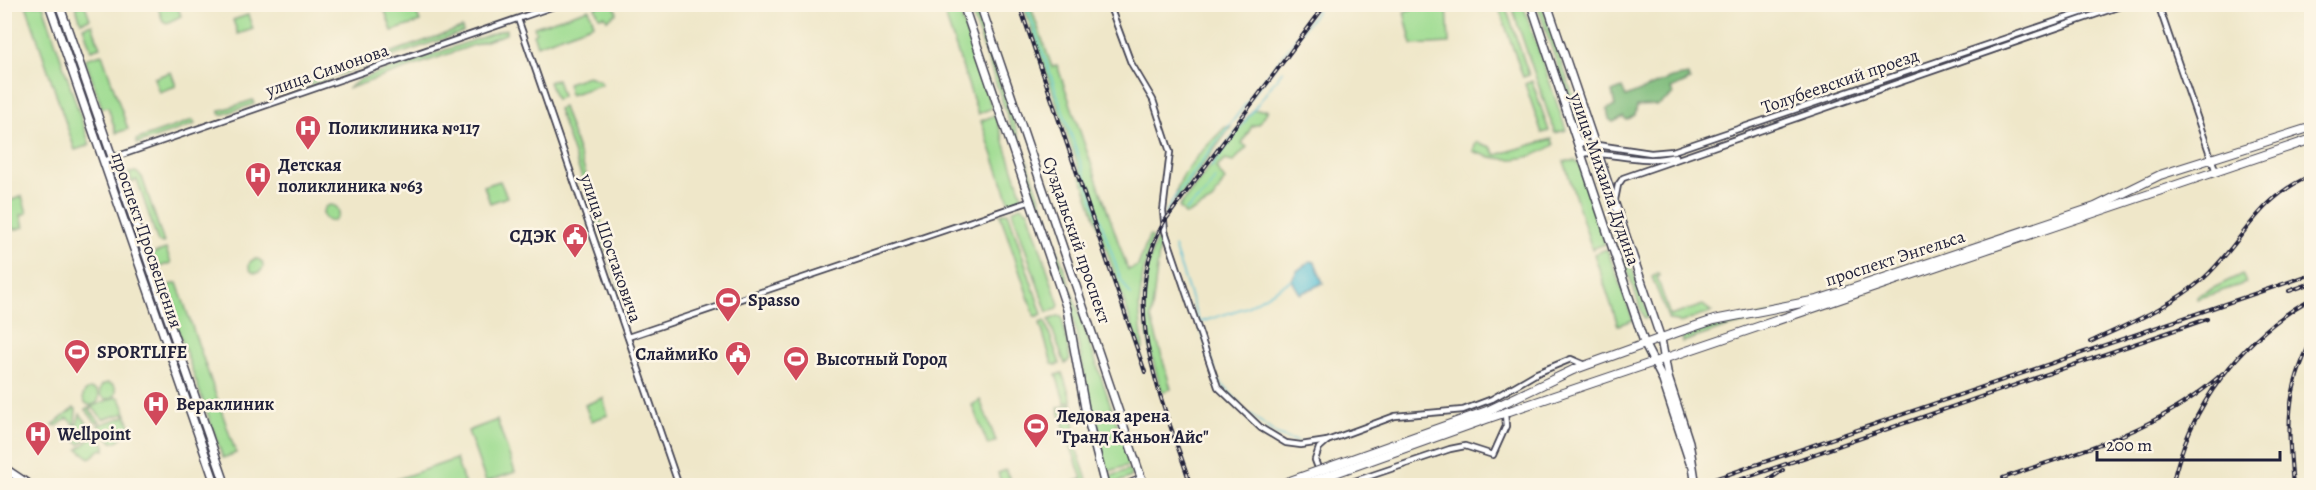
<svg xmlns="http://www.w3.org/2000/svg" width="2316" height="490" font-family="Alegreya,serif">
	<rect width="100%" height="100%" fill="#fcf5e5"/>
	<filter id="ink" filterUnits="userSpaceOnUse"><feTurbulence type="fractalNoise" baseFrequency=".0167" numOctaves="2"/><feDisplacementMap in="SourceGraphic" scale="12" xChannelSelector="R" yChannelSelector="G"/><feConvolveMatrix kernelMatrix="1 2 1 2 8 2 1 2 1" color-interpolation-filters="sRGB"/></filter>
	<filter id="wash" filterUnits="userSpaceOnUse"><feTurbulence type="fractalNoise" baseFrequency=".008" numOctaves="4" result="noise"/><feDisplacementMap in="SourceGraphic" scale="24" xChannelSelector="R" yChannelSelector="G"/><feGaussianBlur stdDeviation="1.35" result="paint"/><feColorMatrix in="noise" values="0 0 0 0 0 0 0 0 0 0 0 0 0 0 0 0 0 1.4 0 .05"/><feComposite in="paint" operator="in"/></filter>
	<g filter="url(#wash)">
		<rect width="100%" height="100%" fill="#efe7c9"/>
		<g fill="#9edc91" stroke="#607f66" stroke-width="1.5">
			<path d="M26 5H43L90 145 75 150Z"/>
			<path d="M75 5H85L90 19 81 22Z"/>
			<path d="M157 5H177L181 16 167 23 163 21Z"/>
			<path d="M383 5H414L420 22 392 31Z"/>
			<path d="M602 5H614L617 13 607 20 605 16 599 17 595 7Z"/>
			<path d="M969 5H974L1126 450 1129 465 1107 472 1089 398 1068 292Z"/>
			<path d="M1023 5H1030L1052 67 1057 65 1128 270 1138 266 1149 236 1152 237 1143 274 1139 306 1143 349H1140Z"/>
			<path d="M1420 5H1447L1449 43 1412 45 1404 12Z"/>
			<path d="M1498 5H1505L1529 75 1523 77Z"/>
			<path d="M1511 5H1523L1566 130 1555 133Z"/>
			<path d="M1537 5H1542L1583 125 1578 126Z"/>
			<path d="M589 9 594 24 537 45 533 34 536 32 534 27Z"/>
			<path d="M956 11 960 14 992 108 978 114 945 15Z"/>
			<path d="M248 15 253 29 238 34 233 20Z"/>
			<path d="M92 24 100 47 91 50 83 27Z"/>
			<path d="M462 28 463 32 296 90 294 86Z"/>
			<path d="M506 29V34L347 89 361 79Z"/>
			<path d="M102 54 128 129 116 133 108 107 102 108 85 59Z"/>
			<path d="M171 72 176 86 159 92 154 78Z"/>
			<path d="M588 76 599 80 602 84 570 95 567 83Z"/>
			<path d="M557 79 562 96 556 100 549 82Z"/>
			<path d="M1532 81 1549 131 1542 133 1525 84Z"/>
			<path d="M253 100 254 104 221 115 219 111Z"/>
			<path d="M563 107 588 180 583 181 558 109Z"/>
			<path d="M1253 110H1268L1259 124 1252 126 1242 143 1247 147 1233 162 1225 160 1216 168 1225 180 1212 201 1186 215 1179 207Z"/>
			<path d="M995 115 1022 196 1020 200 1010 204 981 121Z"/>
			<path d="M193 120 195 124 137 144 136 140Z"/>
			<path d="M1225 127H1231L1176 202C1173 175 1208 146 1225 127Z"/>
			<path d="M1552 139 1554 145C1529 162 1500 163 1473 151L1476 142 1491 147 1496 155Z"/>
			<path d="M1594 158 1649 317 1644 319 1591 162Z"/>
			<path d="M1564 161H1575L1580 165 1605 244 1592 249Z"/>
			<path d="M136 172 142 177 164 243 158 242 137 180 132 182 129 173Z"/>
			<path d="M500 181 507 197 490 203 484 186Z"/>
			<path d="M589 190 593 191 591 193 600 218 596 220 586 192Z"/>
			<path d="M22 196 27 213 21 215 24 227 13 230 9 220 6 221 9 231 5 233V203Z"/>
			<circle cx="331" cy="213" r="8"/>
			<path d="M1021 206 1028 211 1059 305 1057 309 1047 312 1012 210Z"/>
			<path d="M1008 212 1042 314 1035 317 1000 214Z"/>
			<path d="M600 220 613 258 609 259 596 221Z"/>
			<path d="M1158 238 1160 243 1151 318 1171 389 1162 392C1146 343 1134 287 1158 238Z"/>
			<path d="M166 249 171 263 156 268 151 254Z"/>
			<path d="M1607 249 1633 320 1618 325 1594 254Z"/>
			<path d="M614 259 628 298 623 299 610 261Z"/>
			<circle cx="256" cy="266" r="7"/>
			<path d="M1659 273 1660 276 1657 277 1670 316 1703 305 1712 312 1679 323 1678 321 1669 320 1652 277Z"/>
			<path d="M2242 274 2246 283 2197 299V296Z"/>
			<path d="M177 283 236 453 223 458 163 287Z"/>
			<path d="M1788 310 1789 312 1721 329 1683 342 1682 337 1719 325Z"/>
			<path d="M1058 316 1062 317 1070 359 1065 364 1049 320Z"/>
			<path d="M1045 321 1060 364 1056 365 1052 364 1040 323Z"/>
			<path d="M1062 373 1072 401 1065 403 1056 375Z"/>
			<circle cx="108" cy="391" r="8"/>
			<circle cx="91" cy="397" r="8"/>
			<path d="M116 397 120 398 126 413 103 419 93 408 89 409 100 422 96 423 85 409Z"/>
			<path d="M603 398 608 415 591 421 585 405Z"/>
			<path d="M980 400 996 441 988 445 972 405Z"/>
			<path d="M1072 403 1075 430 1071 432 1087 480 1065 485 1082 479 1058 408Z"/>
			<path d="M74 408 76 409 75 426 68 418 57 426 53 425Z"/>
			<path d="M80 414 95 433 80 444 76 441 81 434 76 428Z"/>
			<path d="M126 414 131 429 116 442H112L98 425 124 417Z"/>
			<path d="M497 420 515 472 486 482 468 431Z"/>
			<path d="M97 435 105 445V450L101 449 90 458 78 449Z"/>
			<path d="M456 459 465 485H390L389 482Z"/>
			<path d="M1130 469 1131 477 1114 484 1109 477Z"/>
			<path d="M1006 470 1012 485H1002L998 473Z"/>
		</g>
		<path fill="#7ebc7b" stroke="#506f5b" stroke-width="1.5" d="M1688 75 1690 80 1671 89 1673 95 1658 105 1637 106 1635 115 1627 120 1623 117 1613 122 1609 119 1607 109 1615 106 1612 92 1622 88 1626 97 1671 78Z"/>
		<path fill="#58bfd5" stroke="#3d7088" stroke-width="1.5" d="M1310 261 1315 262 1323 283 1300 294 1292 280 1297 271Z"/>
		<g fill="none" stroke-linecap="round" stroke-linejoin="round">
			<g stroke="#58bfd5" stroke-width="1.5">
				<path d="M1026 4 1121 280 1131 295"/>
				<path d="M1211 167 1283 70"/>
				<path d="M1186 210 1207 191 1215 179"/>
				<path d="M1166 213 1174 198 1322 4"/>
				<path d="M1174 247 1215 370"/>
				<path d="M1201 322 1247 307 1292 280"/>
				<path d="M1219 381 1240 404"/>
				<path d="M1251 414 1277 435 1299 442"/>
			</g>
		</g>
	</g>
	<g filter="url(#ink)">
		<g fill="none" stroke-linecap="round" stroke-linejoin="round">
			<g stroke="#414050" stroke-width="8">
				<g id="street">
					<path d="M1109 4 1131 63 1153 100 1170 152 1163 211 1165 231 1218 387 1261 428 1286 443 1301 445 1327 441"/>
					<path d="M2158 4 2216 172"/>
					<path d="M518 19 679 486"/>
					<path d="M1577 142 1651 153 1673 151 2107 4"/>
					<path d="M1580 153C1613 152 1643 165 1676 156"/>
					<path d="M104 161 560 4"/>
					<path d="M1615 200 1618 185 1623 178 2126 4"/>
					<path d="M628 337 1031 201"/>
					<path d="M1325 486 1315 460 1319 448 1327 441 1395 416 1463 410 1492 399 1537 373 1571 359 1585 365"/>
					<path d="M1340 486 1450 449 1465 446 1493 455 1506 426 1505 413"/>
				</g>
			</g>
			<g stroke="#414050" stroke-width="10">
				<g id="secondary">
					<path d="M49 4 216 486"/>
					<path d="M59 4 226 486"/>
					<path d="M963 4 1067 309 1085 408 1105 486"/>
					<path d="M980 4 1144 486"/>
					<path d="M1531 4 1645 345 1662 378 1690 463"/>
					<path d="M1547 4 1661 339 1668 377 1689 442 1696 486"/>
					<path d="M4 468 31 486"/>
					<path d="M1125 486 1142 479"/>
				</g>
			</g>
			<g stroke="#414050" stroke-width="10">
				<g id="primary">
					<path d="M1487 411 1573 370 1678 332 1714 320 1817 300 1854 288 2095 207 2160 175 2312 127"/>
					<path d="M1489 418 2312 139"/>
				</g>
			</g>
			<use href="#street" stroke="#fff" stroke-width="4.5"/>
			<use href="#secondary" stroke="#fff" stroke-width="7"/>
			<use href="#primary" stroke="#fff" stroke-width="8"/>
			<g stroke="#22223b" stroke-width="4">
				<g id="rail">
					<path d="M1019 4 1145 372"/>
					<path d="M2289 291 2312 283"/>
					<path d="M2090 342C2128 324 2170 307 2203 279 2244 242 2254 200 2312 175"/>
					<path d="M2003 478C2084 449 2157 432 2223 373"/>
					<path d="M1191 486C1164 402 1116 307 1164 222L1326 4"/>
					<path d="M1694 486 2312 274"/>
					<path d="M1722 486 2207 319"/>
					<path d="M1760 486 1783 470"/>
					<path d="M2172 486C2189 406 2241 338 2312 298"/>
					<path d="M2293 486C2288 427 2284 394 2312 340"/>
				</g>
			</g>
			<use href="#rail" stroke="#fcf5e5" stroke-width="1.5" stroke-dasharray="4.5" stroke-linecap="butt"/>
			<g stroke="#414050" stroke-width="10" stroke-linecap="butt">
				<g id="primary-bridge">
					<path d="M1276 486 1487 411"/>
					<path d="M1299 486 1489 418"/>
				</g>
			</g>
			<use href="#primary-bridge" stroke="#fff" stroke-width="8"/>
		</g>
	</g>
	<defs>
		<g id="hospital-pin" transform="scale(1.35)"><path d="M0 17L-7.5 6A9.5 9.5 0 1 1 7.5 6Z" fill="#d1495b" stroke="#fcf5e5"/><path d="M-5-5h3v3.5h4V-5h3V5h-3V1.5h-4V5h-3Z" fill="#fff"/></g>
		<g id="civic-pin" transform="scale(1.35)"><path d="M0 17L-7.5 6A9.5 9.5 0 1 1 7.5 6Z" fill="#d1495b" stroke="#fcf5e5"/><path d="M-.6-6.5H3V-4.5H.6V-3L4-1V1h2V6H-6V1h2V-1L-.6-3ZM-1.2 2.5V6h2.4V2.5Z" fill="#fff"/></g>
		<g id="stadium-pin" transform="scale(1.35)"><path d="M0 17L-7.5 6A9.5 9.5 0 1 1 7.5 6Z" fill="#d1495b" stroke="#fcf5e5"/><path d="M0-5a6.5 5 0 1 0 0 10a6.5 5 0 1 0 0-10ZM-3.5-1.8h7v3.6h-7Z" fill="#fff"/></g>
	</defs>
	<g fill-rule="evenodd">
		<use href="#hospital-pin" x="308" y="128"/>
		<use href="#hospital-pin" x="258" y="175"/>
		<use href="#civic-pin" x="575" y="236"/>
		<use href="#stadium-pin" x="728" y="300"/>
		<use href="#stadium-pin" x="77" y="352"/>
		<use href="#civic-pin" x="738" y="354"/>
		<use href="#stadium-pin" x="796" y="359"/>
		<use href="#hospital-pin" x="156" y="404"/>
		<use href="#stadium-pin" x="1036" y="426"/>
		<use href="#hospital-pin" x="38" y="434"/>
	</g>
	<g text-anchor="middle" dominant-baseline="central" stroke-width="5" stroke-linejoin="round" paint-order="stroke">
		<g font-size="18" fill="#22223b" stroke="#fcf5e5">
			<text transform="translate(327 70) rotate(-19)">улица Симонова</text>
			<text transform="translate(1840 81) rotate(-19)">Толубеевский проезд</text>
			<text transform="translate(1605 179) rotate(71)">улица Михаила Дудина</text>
			<text transform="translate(147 240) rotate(71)">проспект Просвещения</text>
			<text transform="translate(1077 240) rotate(71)">Суздальский проспект</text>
			<text transform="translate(611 248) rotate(71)">улица Шостаковича</text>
			<text transform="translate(1895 258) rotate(-18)">проспект Энгельса</text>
		</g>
		<g font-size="18" font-weight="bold" fill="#22223b" stroke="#fcf5e5" text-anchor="start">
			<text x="328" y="128">Поликлиника №117</text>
			<text x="278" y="165">Детская<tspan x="278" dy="21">поликлиника №63</tspan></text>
			<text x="556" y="236" text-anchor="end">СДЭК</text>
			<text x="748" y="300">Spasso</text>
			<text x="97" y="352">SPORTLIFE</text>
			<text x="718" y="354" text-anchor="end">СлаймиКо</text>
			<text x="816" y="359">Высотный Город</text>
			<text x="176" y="404">Вераклиник</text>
			<text x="1056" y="416">Ледовая арена<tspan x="1056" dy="21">"Гранд Каньон Айс"</tspan></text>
			<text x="57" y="434">Wellpoint</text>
		</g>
	</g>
	<rect width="2316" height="490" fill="none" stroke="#fcf5e5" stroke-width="24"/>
	<path d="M2097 451v9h183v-9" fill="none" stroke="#22223b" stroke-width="3"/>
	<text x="2106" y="451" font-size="18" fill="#22223b" stroke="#fcf5e5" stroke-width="4.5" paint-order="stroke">200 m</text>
</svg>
